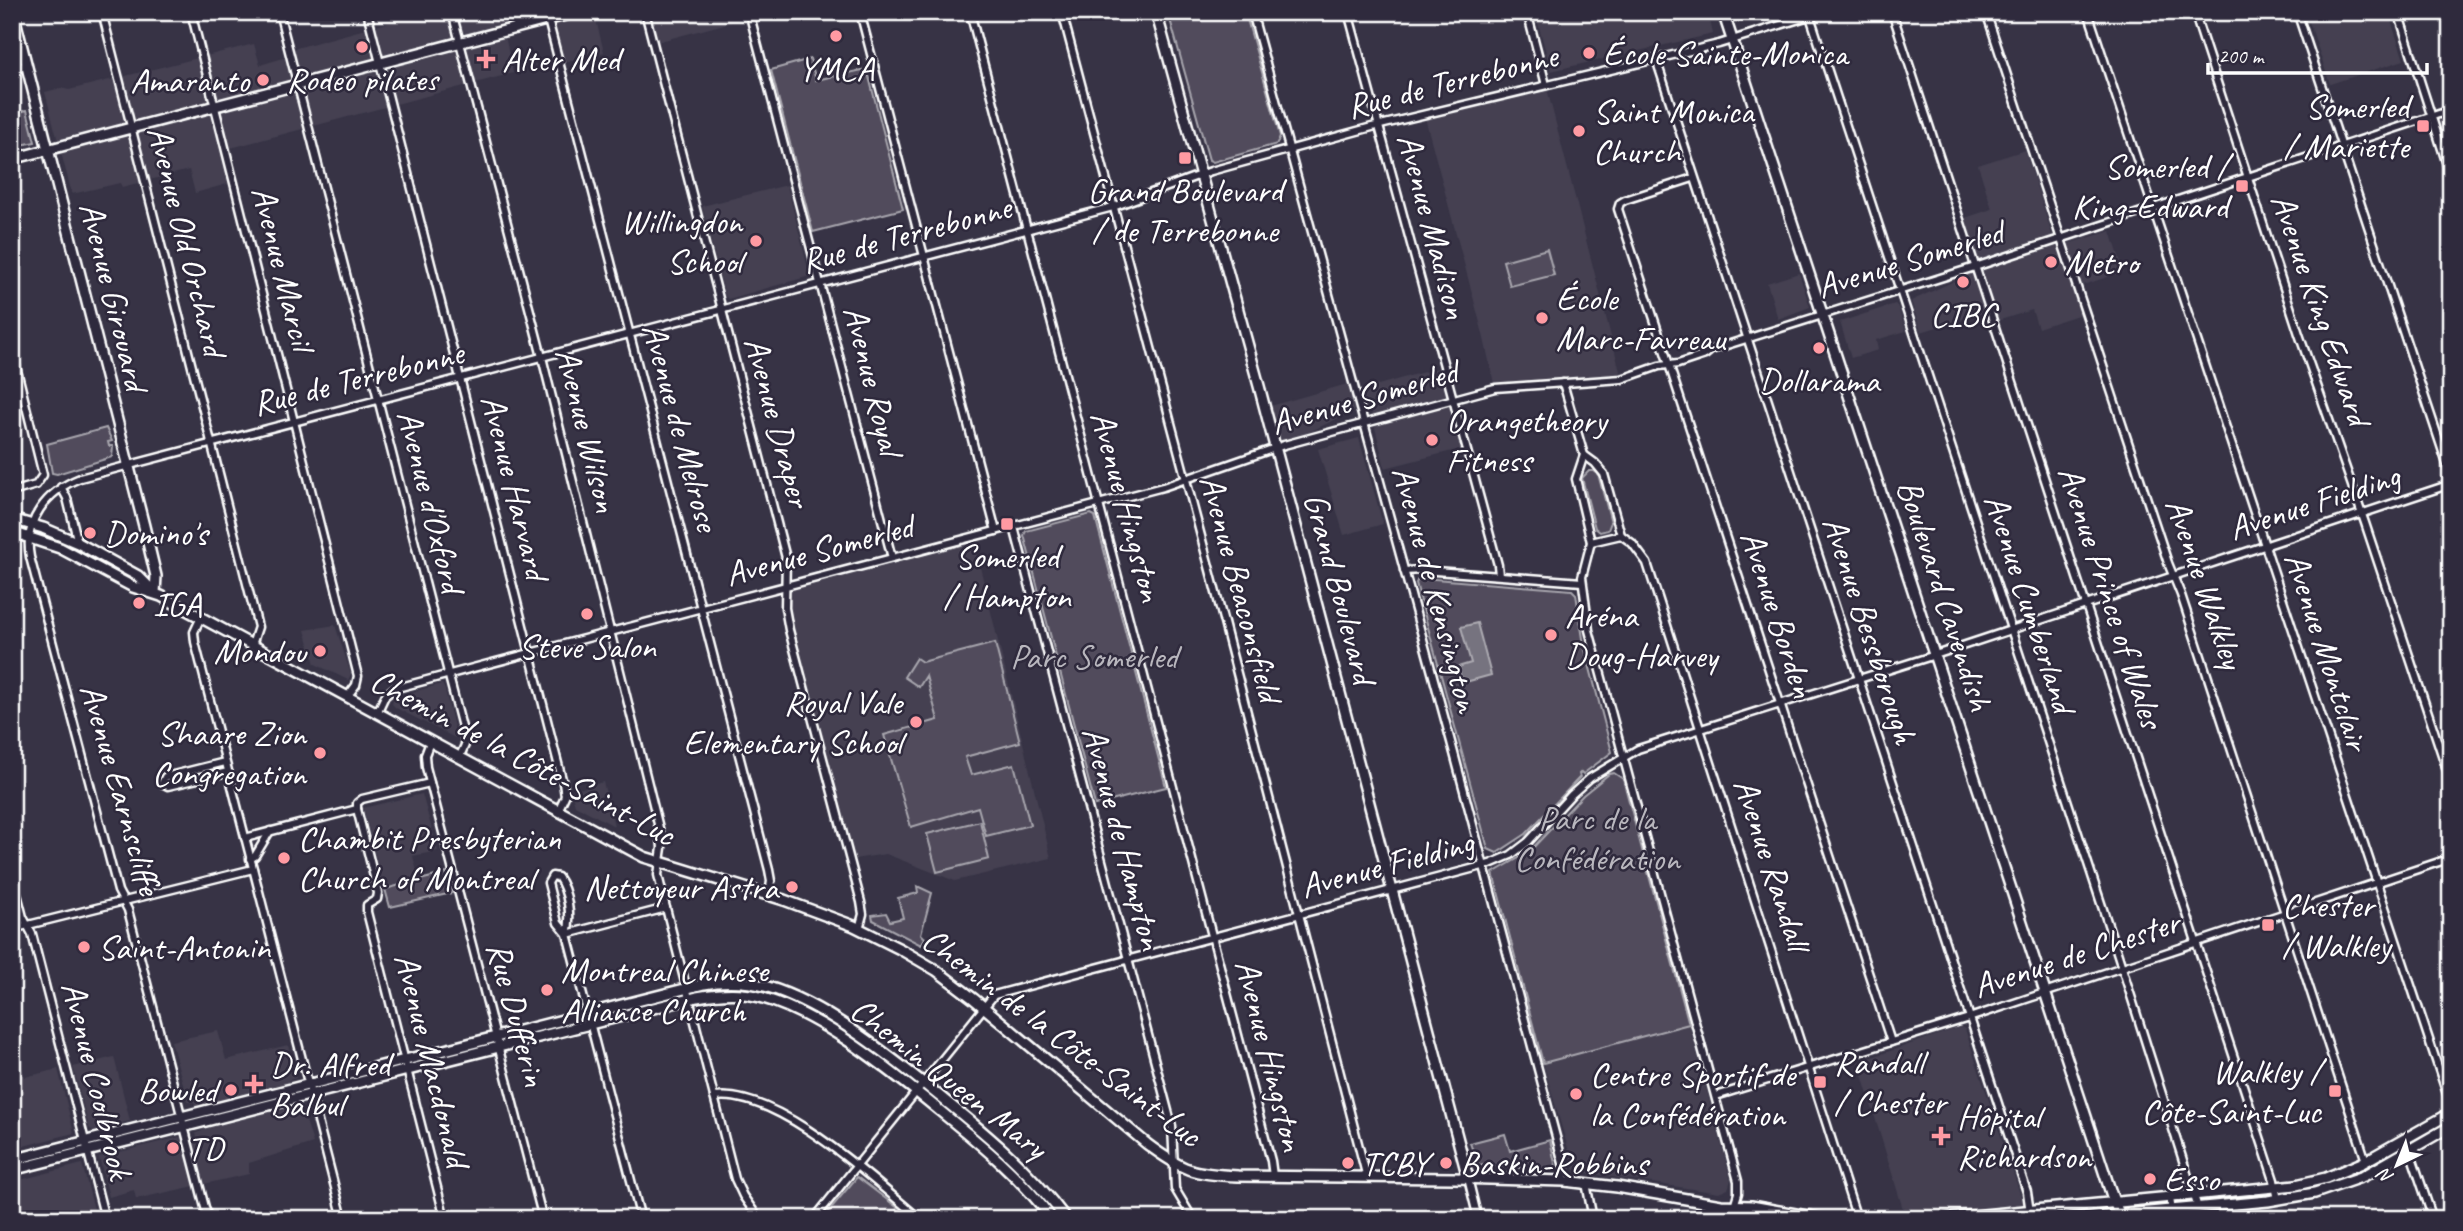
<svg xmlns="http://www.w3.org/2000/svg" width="2463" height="1231" font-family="Caveat,sans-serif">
	<rect width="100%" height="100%" fill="#373345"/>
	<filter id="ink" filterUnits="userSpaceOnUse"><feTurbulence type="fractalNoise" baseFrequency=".0143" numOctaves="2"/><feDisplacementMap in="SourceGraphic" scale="14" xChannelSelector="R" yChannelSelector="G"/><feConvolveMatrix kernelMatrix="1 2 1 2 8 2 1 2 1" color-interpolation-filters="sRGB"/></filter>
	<g filter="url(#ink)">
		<g fill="#444051">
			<path d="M402 12H594L604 52 559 64 547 20 504 31 513 73 227 149V184L195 193 189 170 122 187 120 183 72 194 45 92 61 88 69 90 254 44 260 65 290 56 289 50 398 20 397 14Z"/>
			<path d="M645 12H749L751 17 653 43Z"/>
			<path d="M1535 12H1708L1713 34 1551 71Z"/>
			<path d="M2306 12H2388L2404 60 2330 84Z"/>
			<path d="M1546 85 1622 379 1495 388 1483 334 1424 114Z"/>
			<path d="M2025 150 2056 247 2111 231 2124 272 2073 288 2081 314 2038 328 2032 310 1994 322 1990 311 1921 332 1911 301 1978 270 1962 219 1992 209 1978 165Z"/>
			<path d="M787 185 810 276 728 299 725 296 702 206Z"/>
			<path d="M1799 273 1810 307 1778 319 1767 283Z"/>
			<path d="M1895 304 1898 307 1906 331 1876 340 1878 350 1851 358 1840 322Z"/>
			<path d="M1445 366 1468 447 1385 468 1370 407 1351 412 1278 447 1267 407 1354 382 1357 391Z"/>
			<path d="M1359 438 1383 524 1344 535 1318 449Z"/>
			<path d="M973 538 1051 858 955 881 886 854 848 860 787 609V586Z"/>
			<path d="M335 625 351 674 348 680 315 664 305 630Z"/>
			<path d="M442 684 445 690 456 735 455 738 396 708 392 704 393 700 397 696Z"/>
			<path d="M603 782 614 826 575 805 571 791Z"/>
			<path d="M422 794 438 851 413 856 419 879 384 888 363 808Z"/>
			<path d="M1689 1024 1731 1180 1728 1189 1719 1193 1579 1172 1574 1169 1543 1063Z"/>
			<path d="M1960 1027 1965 1029 2026 1211 1906 1219 1858 1062Z"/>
			<path d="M12 1030 25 1077 58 1069 74 1133 12 1149Z"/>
			<path d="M218 1031 226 1060 288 1045 296 1078 289 1080 298 1111H303L313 1143 249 1163V1174L136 1199 134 1190 109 1197 99 1157 180 1137 181 1141 197 1137 196 1133 202 1131 194 1102H188L171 1041Z"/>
			<path d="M114 1057 130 1121 93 1131 89 1128 73 1067Z"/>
			<path d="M82 1164 96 1217 12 1219V1182Z"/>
		</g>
		<g fill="#514c5c" stroke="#a8a6ae" stroke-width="2">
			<path d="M1168 12H1204L1207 19 1233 12H1245L1280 136 1277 144 1213 162 1209 160Z"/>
			<path d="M810 59 816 80 867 69 903 209 813 232 771 70Z"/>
			<path d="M27 110 35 142 12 147V114Z"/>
			<path d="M1547 249 1554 275 1510 286 1503 261Z"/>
			<path d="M106 428 112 441 108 442 109 446H113L112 457 57 474 52 473 47 444Z"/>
			<path d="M1589 471H1594L1598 474 1611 522 1608 530 1600 532 1595 528 1582 478Z"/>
			<path d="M1091 514 1095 516 1166 787 1095 805 1024 535 1026 531Z"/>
			<path d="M1422 578 1572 590 1576 594 1584 645 1612 752 1583 774 1581 772 1579 774 1580 777 1526 834 1497 853 1488 849 1416 583 1418 579Z"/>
			<path d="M995 643 1020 742 965 757 971 775 1014 764 1030 825 986 836 978 807 911 827 884 735 938 720 926 676 919 687 904 677 916 658 922 662Z"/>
			<path d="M1614 773 1623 779 1689 1024 1543 1063 1493 873 1529 852 1583 795 1609 774Z"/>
			<path d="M980 821 989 859 937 872 927 834Z"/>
			<path d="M447 873 452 893 390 907 385 889Z"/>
			<path d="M917 886 932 893 921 934 925 938 921 945 873 920 872 915 886 913 890 921 903 918 898 898 918 893Z"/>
			<path d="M1505 1134 1510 1151 1550 1140 1556 1168 1552 1170 1478 1165 1470 1143Z"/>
			<path d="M857 1177 898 1208 890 1219H822Z"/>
		</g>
		<path fill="#76737f" stroke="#adabb2" stroke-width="2" d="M1477 623 1491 675 1462 683 1458 667 1471 663 1461 627Z"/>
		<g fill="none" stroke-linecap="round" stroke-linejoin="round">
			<g stroke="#fff" stroke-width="11">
				<g id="street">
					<path d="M102 12 258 627 252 645"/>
					<path d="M191 12 358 676 356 685 347 697"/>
					<path d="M279 12 465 739V745L459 758"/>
					<path d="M367 12 563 783 565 796 558 811"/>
					<path d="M452 12 542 357 661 836 662 848 658 875 666 908 735 1179 743 1196 759 1219"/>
					<path d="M546 12 769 870 771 881 769 895"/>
					<path d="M645 12 786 558 785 608 789 630 861 902 863 914 859 929"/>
					<path d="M749 12 892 558"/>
					<path d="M860 12 996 531"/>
					<path d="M970 12 1271 1161 1273 1176"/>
					<path d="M1062 12 1224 623 1367 1178"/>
					<path d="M1252 12 1451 742 1564 1167 1565 1181"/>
					<path d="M1348 12 1498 565 1499 575"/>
					<path d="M1527 12 1546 85"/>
					<path d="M1892 12 2274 1180 2278 1200"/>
					<path d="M1986 12 2168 563 2181 595 2366 1161"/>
					<path d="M2088 12 2451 1106"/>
					<path d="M2194 12 2299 334 2365 523 2451 782"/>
					<path d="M2297 12 2451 476"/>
					<path d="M2398 12 2451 177"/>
					<path d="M1810 16 2118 955 2198 1208"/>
					<path d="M1656 59 2027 1192 2031 1219"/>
					<path d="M12 69 27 65"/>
					<path d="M1693 178 1625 200 1620 203 1618 209 1891 1042"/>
					<path d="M12 350 43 475 36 485 12 492"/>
					<path d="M1563 383 1584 455 1576 479 1591 542 1582 577 1589 630 1738 1181V1193L1730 1219"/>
					<path d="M1584 455 1595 463 1604 474 1621 535 1632 543 1647 563 1857 1219"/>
					<path d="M61 487 67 498 78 543"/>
					<path d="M1014 527 1172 1126 1175 1189 1193 1219"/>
					<path d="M1591 542 1621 535"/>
					<path d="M1404 571 1422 570 1582 582"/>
					<path d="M201 617 194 632 195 642 343 1219"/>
					<path d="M377 713 385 696 393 689 1163 487 1284 445 1495 388 1622 379 1659 366 1678 364 1705 355 1711 350 1975 267 2451 110"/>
					<path d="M430 742 425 755 426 767 543 1219"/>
					<path d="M225 762 165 777 162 783 168 786 228 772"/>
					<path d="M357 809 378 893 377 899 367 905V912L445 1219"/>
					<path d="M357 809V803L362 799 430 783"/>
					<path d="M245 838 357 809"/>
					<path d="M250 859 255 856 270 831"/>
					<path d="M12 874 23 917 32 934 105 1219"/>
					<path d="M12 929 253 869"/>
					<path d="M567 934C572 917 568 891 558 877L552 876 548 883 558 923 567 934 641 1219"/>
					<path d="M567 934 666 908"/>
					<path d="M1716 1096 1969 1018 2451 858"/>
					<path d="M714 1097C777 1088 873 1180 920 1219"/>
					<path d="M2409 1148 2433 1219"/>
					<path d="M1468 1178 1478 1219"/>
					<path d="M1586 1183 1593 1219"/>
					<path d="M2170 1198 2173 1219"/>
					<path d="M208 1219 128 910 118 891 30 557C23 521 47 491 80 478L1113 207 1211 171 1372 127 1719 44 1822 12"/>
					<path d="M814 1219 994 995 1490 864 1511 855 1528 842 1571 795 1590 778 1638 749 1935 655 2451 484"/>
				</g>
			</g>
			<g stroke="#fff" stroke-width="14">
				<g id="secondary">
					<path d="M13 12 144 526 156 576 155 593"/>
					<path d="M1156 12 1259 386 1468 1178"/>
					<path d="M1723 12 2112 1196 2121 1219"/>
					<path d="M12 159 577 12"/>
					<path d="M12 519 43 528 78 543 138 576 155 593"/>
					<path d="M12 532 60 548 133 587 161 596 644 857 784 900 854 926 900 949 936 970 974 999 1147 1144C1183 1171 1193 1174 1238 1176L1454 1178 1565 1181 1617 1187 1721 1205 1751 1206 1824 1219"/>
					<path d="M12 1160 704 984C725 980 747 981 768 987 822 1003 883 1051 927 1086 978 1127 1027 1166 1066 1219"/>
					<path d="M12 1170 697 997C718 993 739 991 760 997 818 1013 882 1064 928 1101 973 1138 1017 1172 1052 1219"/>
					<path d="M1726 1207 1761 1219"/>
					<path d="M1942 1219 2296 1185 2326 1178 2362 1163 2451 1113"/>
					<path d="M2073 1219 2268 1201 2315 1193 2364 1176 2451 1126"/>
				</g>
			</g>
			<use href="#street" stroke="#2f2a3d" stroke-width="6"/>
			<use href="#secondary" stroke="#2f2a3d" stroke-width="9"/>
		</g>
	</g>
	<g fill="#ff9aa2" stroke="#2f2a3d" stroke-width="2.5">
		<circle cx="836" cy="36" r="7"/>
		<circle cx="362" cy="47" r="7"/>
		<circle cx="1589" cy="53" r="7"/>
		<path d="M482.5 48.5h7v7h7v7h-7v7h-7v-7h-7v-7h7z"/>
		<circle cx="263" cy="80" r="7"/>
		<rect x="2416" y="119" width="14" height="14" rx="3.5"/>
		<circle cx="1579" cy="131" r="7"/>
		<rect x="1178" y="151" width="14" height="14" rx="3.5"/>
		<rect x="2235" y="179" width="14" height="14" rx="3.5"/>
		<circle cx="756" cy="241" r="7"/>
		<circle cx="2051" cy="262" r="7"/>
		<circle cx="1963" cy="282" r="7"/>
		<circle cx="1542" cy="318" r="7"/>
		<circle cx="1819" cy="348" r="7"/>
		<circle cx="1432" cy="440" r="7"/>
		<rect x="1000" y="517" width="14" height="14" rx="3.5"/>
		<circle cx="90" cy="533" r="7"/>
		<circle cx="139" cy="603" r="7"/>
		<circle cx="587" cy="614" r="7"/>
		<circle cx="1551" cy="635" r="7"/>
		<circle cx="320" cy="651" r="7"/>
		<circle cx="916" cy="722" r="7"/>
		<circle cx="320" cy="753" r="7"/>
		<circle cx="284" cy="858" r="7"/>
		<circle cx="792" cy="887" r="7"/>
		<rect x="2261" y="918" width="14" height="14" rx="3.5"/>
		<circle cx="84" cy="947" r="7"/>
		<circle cx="547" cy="990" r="7"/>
		<rect x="1813" y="1075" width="14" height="14" rx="3.5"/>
		<path d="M250.5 1073.5h7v7h7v7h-7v7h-7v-7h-7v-7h7z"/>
		<circle cx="231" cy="1090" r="7"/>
		<rect x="2328" y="1084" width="14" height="14" rx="3.5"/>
		<circle cx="1576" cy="1094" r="7"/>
		<path d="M1937.5 1125.5h7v7h7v7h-7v7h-7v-7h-7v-7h7z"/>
		<circle cx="173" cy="1148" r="7"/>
		<circle cx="1348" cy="1163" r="7"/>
		<circle cx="1446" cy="1163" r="7"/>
		<circle cx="2150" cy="1179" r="7"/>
	</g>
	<g text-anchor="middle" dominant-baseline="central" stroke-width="5" stroke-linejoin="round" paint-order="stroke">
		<g font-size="35" fill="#fff" stroke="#2f2a3d" text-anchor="start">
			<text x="1603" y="53">École Sainte-Monica</text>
			<text x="502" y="59">Alter Med</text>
			<text x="836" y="68" text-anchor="middle">YMCA</text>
			<text x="362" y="79" text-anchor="middle">Rodeo pilates</text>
			<text x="249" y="80" text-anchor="end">Amaranto</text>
			<text x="2409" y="106" text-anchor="end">Somerled<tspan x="2409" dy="40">/ Mariette</tspan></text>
			<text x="1593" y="111">Saint Monica<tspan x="1593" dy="40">Church</tspan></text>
			<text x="2228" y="166" text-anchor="end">Somerled /<tspan x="2228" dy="40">King-Edward</tspan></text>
			<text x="1185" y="190" text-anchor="middle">Grand Boulevard<tspan x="1185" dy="40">/ de Terrebonne</tspan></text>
			<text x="742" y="221" text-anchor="end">Willingdon<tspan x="742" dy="40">School</tspan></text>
			<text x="2065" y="262">Metro</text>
			<text x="1556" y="298">École<tspan x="1556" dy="40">Marc-Favreau</tspan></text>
			<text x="1963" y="314" text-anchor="middle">CIBC</text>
			<text x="1819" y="380" text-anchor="middle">Dollarama</text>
			<text x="1446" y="420">Orangetheory<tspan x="1446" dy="40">Fitness</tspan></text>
			<text x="104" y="533">Domino's</text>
			<text x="1007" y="556" text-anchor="middle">Somerled<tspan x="1007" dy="40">/ Hampton</tspan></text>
			<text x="153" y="603">IGA</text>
			<text x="1565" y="615">Aréna<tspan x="1565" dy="40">Doug-Harvey</tspan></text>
			<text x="587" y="646" text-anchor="middle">Steve Salon</text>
			<text x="306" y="651" text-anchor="end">Mondou</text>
			<text x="902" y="702" text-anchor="end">Royal Vale<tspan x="902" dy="40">Elementary School</tspan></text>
			<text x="306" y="733" text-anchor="end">Shaare Zion<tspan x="306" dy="40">Congregation</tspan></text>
			<text x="298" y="838">Chambit Presbyterian<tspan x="298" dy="40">Church of Montreal</tspan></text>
			<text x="778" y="887" text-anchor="end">Nettoyeur Astra</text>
			<text x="2282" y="905">Chester<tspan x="2282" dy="40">/ Walkley</tspan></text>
			<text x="98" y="947">Saint-Antonin</text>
			<text x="561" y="970">Montreal Chinese<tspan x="561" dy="40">Alliance Church</tspan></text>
			<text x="1834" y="1062">Randall<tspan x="1834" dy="40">/ Chester</tspan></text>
			<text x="270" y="1064">Dr. Alfred<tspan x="270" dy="40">Balbul</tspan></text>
			<text x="2321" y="1071" text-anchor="end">Walkley /<tspan x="2321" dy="40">Côte-Saint-Luc</tspan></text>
			<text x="1590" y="1074">Centre Sportif de<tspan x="1590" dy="40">la Confédération</tspan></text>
			<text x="217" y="1090" text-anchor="end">Bowled</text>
			<text x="1957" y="1116">Hôpital<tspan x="1957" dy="40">Richardson</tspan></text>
			<text x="187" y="1148">TD</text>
			<text x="1362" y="1163">TCBY</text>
			<text x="1460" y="1163">Baskin-Robbins</text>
			<text x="2164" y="1179">Esso</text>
		</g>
		<g font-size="35" fill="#fff" stroke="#2f2a3d">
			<text transform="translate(1452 81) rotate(-14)">Rue de Terrebonne</text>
			<text transform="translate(1433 226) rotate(75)">Avenue Madison</text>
			<text transform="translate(906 234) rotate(-15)">Rue de Terrebonne</text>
			<text transform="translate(187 241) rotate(76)">Avenue Old Orchard</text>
			<text transform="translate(1910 259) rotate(-17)">Avenue Somerled</text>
			<text transform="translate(283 268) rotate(76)">Avenue Marcil</text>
			<text transform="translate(114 296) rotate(76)">Avenue Girouard</text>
			<text transform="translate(2321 309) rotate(71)">Avenue King Edward</text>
			<text transform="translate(358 378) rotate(-14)">Rue de Terrebonne</text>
			<text transform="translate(873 380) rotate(76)">Avenue Royal</text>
			<text transform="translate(1364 397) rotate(-16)">Avenue Somerled</text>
			<text transform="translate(778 422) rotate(75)">Avenue Draper</text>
			<text transform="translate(681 427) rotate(75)">Avenue de Melrose</text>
			<text transform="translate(587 430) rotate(76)">Avenue Wilson</text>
			<text transform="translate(515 487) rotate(76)">Avenue Harvard</text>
			<text transform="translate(431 501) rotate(76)">Avenue d'Oxford</text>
			<text transform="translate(2314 502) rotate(-18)">Avenue Fielding</text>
			<text transform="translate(1127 506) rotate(75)">Avenue Hingston</text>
			<text transform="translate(819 550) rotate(-15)">Avenue Somerled</text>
			<text transform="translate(2205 583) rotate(71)">Avenue Walkley</text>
			<text transform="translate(1241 588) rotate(75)">Avenue Beaconsfield</text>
			<text transform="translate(1340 588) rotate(75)">Grand Boulevard</text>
			<text transform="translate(1436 589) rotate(75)">Avenue de Kensington</text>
			<text transform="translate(1945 595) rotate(72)">Boulevard Cavendish</text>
			<text transform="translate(2111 597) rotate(72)">Avenue Prince of Wales</text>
			<text transform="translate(2030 603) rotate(72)">Avenue Cumberland</text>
			<text transform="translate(1778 614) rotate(72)">Avenue Borden</text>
			<text transform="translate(1870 630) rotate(72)">Avenue Bessborough</text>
			<text transform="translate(2327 651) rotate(72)">Avenue Montclair</text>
			<text transform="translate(523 757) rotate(28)">Chemin de la Côte-Saint-Luc</text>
			<text transform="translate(121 789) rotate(74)">Avenue Earnscliffe</text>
			<text transform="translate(1123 838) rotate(75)">Avenue de Hampton</text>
			<text transform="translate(1387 864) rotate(-15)">Avenue Fielding</text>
			<text transform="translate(1772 864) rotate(72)">Avenue Randall</text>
			<text transform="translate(2076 954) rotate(-18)">Avenue de Chester</text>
			<text transform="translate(517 1014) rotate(75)">Rue Dufferin</text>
			<text transform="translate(1062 1037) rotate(37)">Chemin de la Côte-Saint-Luc</text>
			<text transform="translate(1270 1055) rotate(76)">Avenue Hingston</text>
			<text transform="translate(432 1060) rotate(76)">Avenue Macdonald</text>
			<text transform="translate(949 1078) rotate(38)">Chemin Queen Mary</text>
			<text transform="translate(97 1080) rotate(76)">Avenue Coolbrook</text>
		</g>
		<g font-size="35" fill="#b9b7be" stroke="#2f2a3d">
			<text x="1094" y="656">Parc Somerled</text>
			<text x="1597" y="818">Parc de la<tspan x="1597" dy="40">Confédération</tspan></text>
		</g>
	</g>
	<rect width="2463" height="1231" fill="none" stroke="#2f2a3d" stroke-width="42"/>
	<rect x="21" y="21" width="2421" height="1189" fill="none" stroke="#fff" stroke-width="2.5" filter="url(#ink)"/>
	<g transform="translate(2397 1165) rotate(223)" stroke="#2f2a3d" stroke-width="5" paint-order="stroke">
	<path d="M0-5L12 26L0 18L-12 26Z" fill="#ffffff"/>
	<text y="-10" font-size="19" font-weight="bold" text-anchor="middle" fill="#ffffff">N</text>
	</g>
	<path d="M2208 63v10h219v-10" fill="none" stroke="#ffffff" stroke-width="3.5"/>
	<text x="2218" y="63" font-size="21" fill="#ffffff" stroke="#2f2a3d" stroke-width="5" paint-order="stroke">200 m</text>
</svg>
